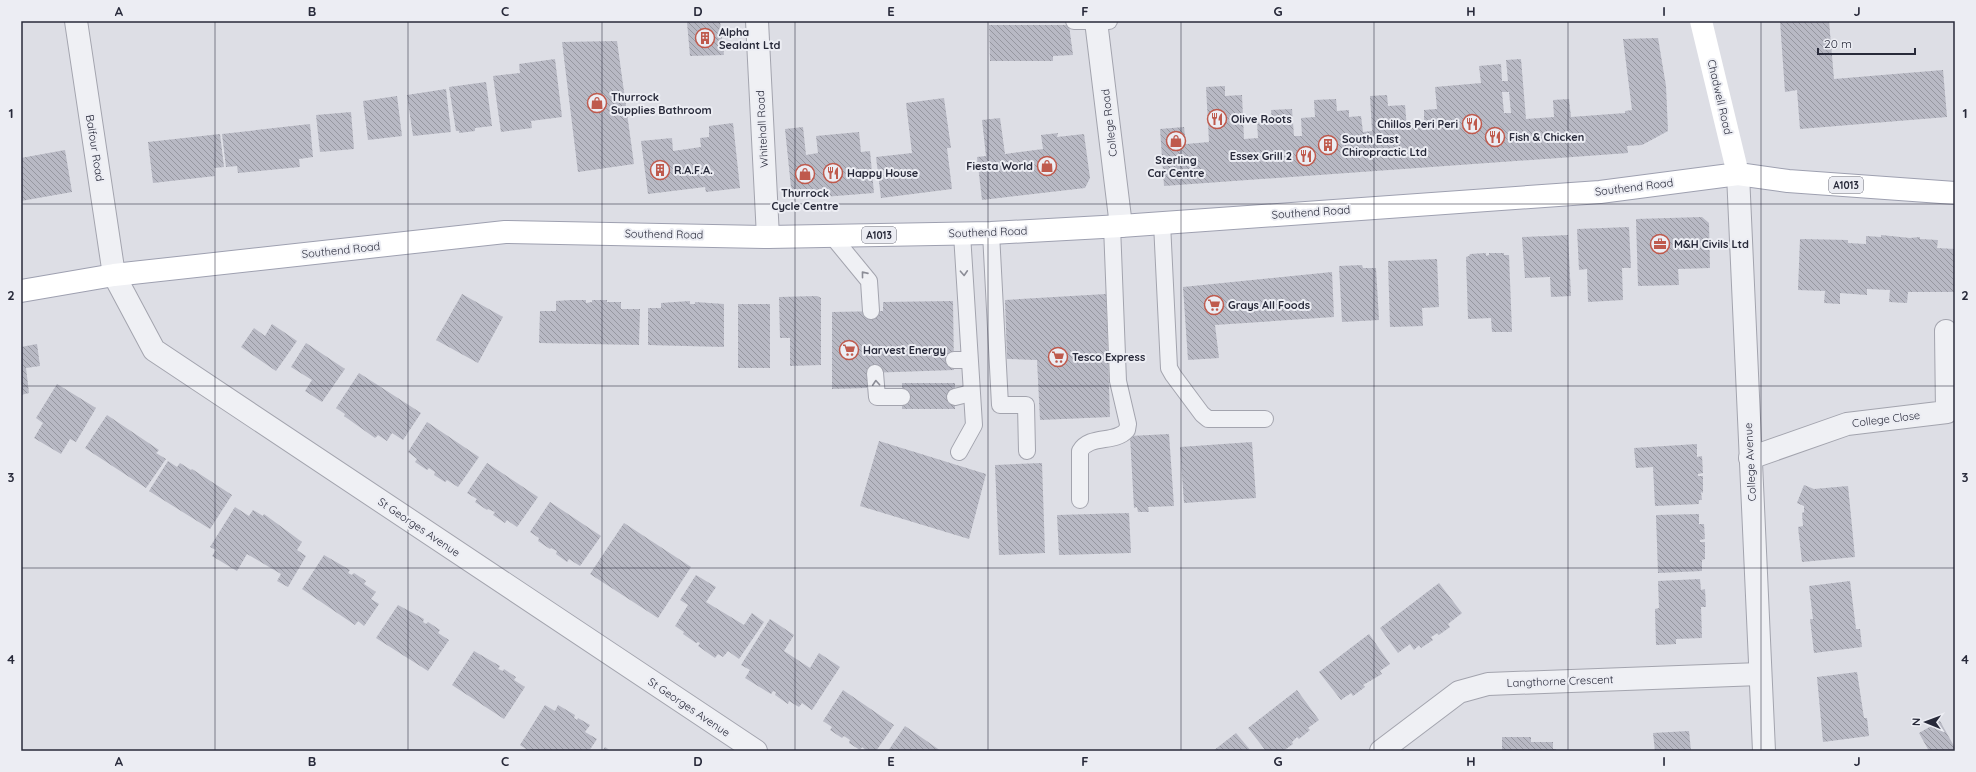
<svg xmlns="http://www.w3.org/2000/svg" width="1976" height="772" font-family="Quicksand,sans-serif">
	<defs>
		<pattern id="building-back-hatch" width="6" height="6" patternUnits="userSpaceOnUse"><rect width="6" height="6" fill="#b8b9c4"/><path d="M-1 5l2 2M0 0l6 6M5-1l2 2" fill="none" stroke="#9697a0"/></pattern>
	</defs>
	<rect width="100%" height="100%" fill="#dddee5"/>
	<g fill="url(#building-back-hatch)" fill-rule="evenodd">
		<path d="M720 21 724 55 690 56 687 22Z"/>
		<path d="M1780 21H1829L1834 79 1943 70 1947 117 1800 129 1797 90 1785 92Z"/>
		<path d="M989 25H1069L1073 55 1053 56V61H990Z"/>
		<path d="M1658 38 1666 86 1668 131 1642 145 1627 146 1628 153 1164 186 1160 129 1184 127 1186 144 1209 142 1206 87 1225 86V96L1242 95 1244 139 1258 138 1257 122 1272 121 1271 110 1292 109 1294 136H1302L1301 118 1315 117 1314 100 1336 99 1337 111 1349 110V117L1361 116 1363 132 1372 131 1370 96 1387 95 1388 106 1405 105 1407 128 1424 127V110L1437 109 1435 87 1481 83 1479 66 1501 64 1502 81H1508L1506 60 1521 59 1526 119 1554 117 1553 100 1569 99 1571 117 1625 113V111L1632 110 1623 39ZM1502 92H1509L1511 113H1504Z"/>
		<path d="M617 41 634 164 578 172 562 42Z"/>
		<path d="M555 59 562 117 531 121 532 128 501 132 493 76 520 73 519 64Z"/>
		<path d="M486 82 492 126 475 128V131L459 133V131H456L449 87Z"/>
		<path d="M446 89 451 132 413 136 407 95Z"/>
		<path d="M397 96 402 136 368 140 363 101Z"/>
		<path d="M944 98 951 148H947L952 189 881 198 876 157 912 153 906 103Z"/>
		<path d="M351 112 354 149 320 152 316 115Z"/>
		<path d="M1000 118 1005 154 1043 149 1041 135 1058 133 1057 137 1084 134 1090 178 1085 188 982 200 977 157 986 156 982 120Z"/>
		<path d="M733 123 740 188 706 192 705 187 648 194 641 141 672 138 673 151 701 147 700 138 709 137V126Z"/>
		<path d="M310 124 313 157 299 159 300 167 238 173 237 166 226 167 222 134Z"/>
		<path d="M803 127 806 155 818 153 816 136 859 132 861 152 870 151 874 193 823 197 822 194 792 197 785 129Z"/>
		<path d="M220 134 224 167 214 168 215 176 153 183 148 142Z"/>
		<path d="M65 150 72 192 21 201V158Z"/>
		<path d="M1702 217 1709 223 1710 268 1678 269 1679 285 1638 286 1636 219Z"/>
		<path d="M1629 227 1631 268H1622L1623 300 1588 302 1587 269 1579 270 1577 229Z"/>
		<path d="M1568 235 1571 296 1551 297 1550 277 1525 278 1522 237Z"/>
		<path d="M1881 235 1910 238 1920 237V239L1938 240 1937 248 1955 249V292H1908L1907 303 1889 302 1890 290 1867 289V295L1840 293V304L1824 303 1825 291 1798 290 1800 239 1848 240V243L1866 244V236L1881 237Z"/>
		<path d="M1486 253V256L1489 255V253H1504V255H1509L1512 332H1492L1491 318 1468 319 1466 257 1469 256 1470 254Z"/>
		<path d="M1437 259 1439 307 1422 308 1423 326 1390 327 1388 261Z"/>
		<path d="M1362 265 1363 268H1376L1379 320 1342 322 1339 266Z"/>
		<path d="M1332 272 1334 317 1215 325 1219 358 1188 360 1183 287Z"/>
		<path d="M462 294 503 317 478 363 436 340Z"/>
		<path d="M1106 294 1110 417 1040 420 1037 360 1007 359 1005 300Z"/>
		<path d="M817 296 821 298V365L790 366V338H780L779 297Z"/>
		<path d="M571 300H586V303L592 302V300H607V302H621V309H640L639 345 539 343 540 311H556V301Z"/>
		<path d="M690 301V304H695V302L724 304V347L648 345V308H661V303Z"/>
		<path d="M953 301 954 370 867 373V388L832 389V312L883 311V302Z"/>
		<rect x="738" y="304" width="32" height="64"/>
		<path d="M272 324 297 341 276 371 241 347 254 328 265 336Z"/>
		<path d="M306 343 345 369 322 402 305 391 312 380 291 367Z"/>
		<path d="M37 344 40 366 26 368 29 393 21 395V347Z"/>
		<path d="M359 373 421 413 403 440 392 433 387 441 378 435 375 438 344 416 345 414 336 408Z"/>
		<rect x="902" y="383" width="53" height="26"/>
		<path d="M57 384 96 408 76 442 70 439 61 454 34 438 43 423 36 418Z"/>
		<path d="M107 415 159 450 156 453 166 459 146 488 85 448Z"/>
		<path d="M427 422 479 457 458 487 447 480 445 482 434 475 435 472 429 468 427 470 415 462 417 459 408 452Z"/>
		<path d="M1169 434 1174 506 1148 507 1149 512H1138L1137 507 1134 508 1130 436Z"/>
		<path d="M879 441 986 474 969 539 860 506Z"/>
		<path d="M1252 442 1256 498 1184 503 1180 447Z"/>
		<path d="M1697 444V457L1702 456 1703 473 1698 474V476H1703V493L1701 492 1702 500H1699V504L1655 506 1653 467 1636 468 1634 448Z"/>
		<path d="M168 461 177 467 180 463 191 470 192 469 232 495 210 529 149 491Z"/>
		<path d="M487 463 538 497 517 527 507 520 505 523 493 515 495 512 488 509 487 510 475 502 477 499 467 493Z"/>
		<path d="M1042 463 1045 553 999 555 995 465Z"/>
		<path d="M1804 485 1814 489 1848 486 1855 557 1802 562 1798 527 1803 526 1802 513 1804 512V506L1797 503Z"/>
		<path d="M550 502 601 536 580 566 569 559 567 562 556 554 557 551 551 548 550 549 538 541 539 538 530 532Z"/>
		<path d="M235 507 249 516 253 510 263 516 264 514 302 542 297 550 306 556 288 587 277 581 281 574 247 554 237 571 212 556 216 550 210 547Z"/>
		<path d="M1129 513 1131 553 1059 555 1057 515Z"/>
		<path d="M1699 514V524H1704L1705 539 1700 540V542H1705V559L1702 560V571L1658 573 1656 515Z"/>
		<path d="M624 523 691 567 658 618 590 574Z"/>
		<path d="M324 555 350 570 348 573 352 575 354 573 366 581 364 584 376 592 371 599 379 604 364 626 358 621 355 625 302 589Z"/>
		<path d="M696 575 716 587 706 602 744 625 752 613 764 622 739 659 728 651 723 657 718 654 715 658 698 646 700 643 698 642 696 643 683 634 684 632 675 626 688 605 680 600Z"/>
		<path d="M1700 579 1701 590 1705 589 1706 607H1701L1702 638 1676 639V644L1656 645 1655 609 1659 608 1658 581Z"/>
		<path d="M1850 581 1856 629H1860L1862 647 1814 653 1810 619H1813L1809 586Z"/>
		<path d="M1439 583 1462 613 1448 624 1450 627 1439 635 1437 633 1436 634 1431 637 1433 640 1421 648 1419 645 1414 650 1410 644 1398 653 1380 628Z"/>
		<path d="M398 605 424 619 423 622 426 624 428 622 440 630 438 633 449 640 428 671 376 638Z"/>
		<path d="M770 619 794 635 784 651 810 668 819 653 840 667 812 710 802 703 799 707 789 701 788 704 775 695 776 692 773 691 771 694 745 678 750 670 741 665Z"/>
		<path d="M1369 634 1390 664 1380 671 1382 674 1363 685 1365 687 1353 696 1351 693 1341 700 1319 672Z"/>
		<path d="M474 651 500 666 498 669 503 671 504 669 516 677 514 680 525 687 504 719 452 685Z"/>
		<path d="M1857 672 1864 718H1867L1869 736 1823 742 1817 677Z"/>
		<path d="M843 690 894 725 876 751H867L862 747 860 750 849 743 850 740 844 736 842 738 830 730 832 727 823 721Z"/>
		<path d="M1297 690 1319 720 1308 728 1310 730 1299 739 1297 737 1292 742 1293 744 1283 751H1266L1248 728Z"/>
		<path d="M545 705 555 711 558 705 575 715 574 718 577 720 578 718 590 725 585 732 597 739 589 751H529L520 745Z"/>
		<path d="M1940 721 1955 748V751H1929L1919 733Z"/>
		<path d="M905 726 941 751H888Z"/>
		<path d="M1689 731 1691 751H1655L1653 733Z"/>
		<path d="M1236 733 1251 751H1213Z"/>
		<path d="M1502 737H1531V742H1553V749H1556V751H1502Z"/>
		<path d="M605 747 611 751H602Z"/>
	</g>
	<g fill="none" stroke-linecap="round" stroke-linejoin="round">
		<g stroke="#a3a4ae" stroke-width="18">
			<g id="lane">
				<path d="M1074 21H1109"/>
				<path d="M1162 223 1169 368 1173 375 1202 414 1208 419H1265"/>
				<path d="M991 233 1000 405H1026L1027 451"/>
				<path d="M832 236 869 281 871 311"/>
				<path d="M954 360H969"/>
				<path d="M875 373 877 397H902"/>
				<path d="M955 397 971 393"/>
				<path d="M959 452 974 425 962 234"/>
				<path d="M1080 500V451C1090 434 1115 444 1127 430L1128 424 1118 381 1112 226"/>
			</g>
		</g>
		<g stroke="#a3a4ae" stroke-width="24">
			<g id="street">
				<path d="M76 21 114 275 154 350 756 751"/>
				<path d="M757 21 768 237"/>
				<path d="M1096 21 1121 226"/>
				<path d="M1738 174 1764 751"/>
				<path d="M1750 458 1847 424 1947 412 1946 331"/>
				<path d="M1381 751 1459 692 1488 684 1760 674"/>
			</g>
		</g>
		<g stroke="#9ea0b0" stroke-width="24">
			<path id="primary" d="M21 291 114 275 505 232 768 237 991 233 1121 226 1600 192 1738 174 1788 181 1955 193"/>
		</g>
		<use href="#lane" stroke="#eff0f4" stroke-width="16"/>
		<use href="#street" stroke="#eff0f4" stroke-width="22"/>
		<path stroke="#fff" stroke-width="22" d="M1701 21 1738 174"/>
		<use href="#primary" stroke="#fff" stroke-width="22"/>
	</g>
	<defs><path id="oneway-chevron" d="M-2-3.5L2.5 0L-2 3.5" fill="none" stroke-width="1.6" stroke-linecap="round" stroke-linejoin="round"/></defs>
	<g stroke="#8c8d97">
		<use href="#oneway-chevron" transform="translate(964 273) rotate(87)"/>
		<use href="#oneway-chevron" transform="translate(864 274) rotate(-129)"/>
		<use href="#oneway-chevron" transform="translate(876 383) rotate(-94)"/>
	</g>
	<path fill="none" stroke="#282a3a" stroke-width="1" stroke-opacity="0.55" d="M215 21V751M408 21V751M602 21V751M795 21V751M988 21V751M1181 21V751M1374 21V751M1568 21V751M1761 21V751M21 204H1955M21 386H1955M21 568H1955"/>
	<defs>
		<g id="building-ring" transform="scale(1)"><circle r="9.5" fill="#ecedf3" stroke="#bf5a4d" stroke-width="1.5"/><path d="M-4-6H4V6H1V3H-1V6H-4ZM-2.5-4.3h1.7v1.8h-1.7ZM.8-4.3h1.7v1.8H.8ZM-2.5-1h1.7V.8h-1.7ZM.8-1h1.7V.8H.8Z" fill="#bf5a4d"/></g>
		<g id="shop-ring" transform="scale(1)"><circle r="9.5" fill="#ecedf3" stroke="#bf5a4d" stroke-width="1.5"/><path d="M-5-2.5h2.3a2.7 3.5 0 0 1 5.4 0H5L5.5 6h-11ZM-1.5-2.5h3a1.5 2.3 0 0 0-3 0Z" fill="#bf5a4d"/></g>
		<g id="restaurant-ring" transform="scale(1)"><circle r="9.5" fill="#ecedf3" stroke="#bf5a4d" stroke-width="1.5"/><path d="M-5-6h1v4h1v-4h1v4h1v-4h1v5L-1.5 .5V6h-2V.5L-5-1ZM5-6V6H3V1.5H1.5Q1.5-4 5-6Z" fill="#bf5a4d"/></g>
		<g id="office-ring" transform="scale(1)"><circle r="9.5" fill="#ecedf3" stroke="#bf5a4d" stroke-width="1.5"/><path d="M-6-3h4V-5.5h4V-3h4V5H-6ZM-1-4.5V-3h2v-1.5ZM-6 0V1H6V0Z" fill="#bf5a4d"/></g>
		<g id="supermarket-ring" transform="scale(1)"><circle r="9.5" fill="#ecedf3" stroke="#bf5a4d" stroke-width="1.5"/><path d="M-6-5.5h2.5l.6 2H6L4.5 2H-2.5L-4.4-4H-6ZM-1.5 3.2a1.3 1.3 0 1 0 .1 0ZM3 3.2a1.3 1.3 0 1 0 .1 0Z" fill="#bf5a4d"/></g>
	</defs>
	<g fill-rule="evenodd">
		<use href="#building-ring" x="705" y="38"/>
		<use href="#shop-ring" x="597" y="103"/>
		<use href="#restaurant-ring" x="1217" y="119"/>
		<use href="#restaurant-ring" x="1472" y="124"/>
		<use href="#restaurant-ring" x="1495" y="137"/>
		<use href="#shop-ring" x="1176" y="141"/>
		<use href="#building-ring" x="1328" y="145"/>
		<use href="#restaurant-ring" x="1306" y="156"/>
		<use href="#shop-ring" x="1047" y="166"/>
		<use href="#building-ring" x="660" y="170"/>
		<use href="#restaurant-ring" x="833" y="173"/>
		<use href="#shop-ring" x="805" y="174"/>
		<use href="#office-ring" x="1660" y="244"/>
		<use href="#supermarket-ring" x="1214" y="305"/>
		<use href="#supermarket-ring" x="849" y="350"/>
		<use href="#supermarket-ring" x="1058" y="357"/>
	</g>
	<g text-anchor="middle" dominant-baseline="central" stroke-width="4" stroke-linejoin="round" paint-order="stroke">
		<g fill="#ecedf3" stroke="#636472" stroke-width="1">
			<rect x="1829" y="177" width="34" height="16" rx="3"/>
			<rect x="862" y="227" width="34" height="16" rx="3"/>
		</g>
		<g font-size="10" font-weight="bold" fill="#282a3a">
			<text x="1846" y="185">A1013</text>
			<text x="879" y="235">A1013</text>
		</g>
		<g font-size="11" font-weight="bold" fill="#282a3a" stroke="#ecedf3" text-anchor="start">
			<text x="719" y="32">Alpha<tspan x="719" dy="13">Sealant Ltd</tspan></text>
			<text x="611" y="97">Thurrock<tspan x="611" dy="13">Supplies Bathroom</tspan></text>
			<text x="1231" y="119">Olive Roots</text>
			<text x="1458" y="124" text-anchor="end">Chillos Peri Peri</text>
			<text x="1509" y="137">Fish &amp; Chicken</text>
			<text x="1342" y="139">South East<tspan x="1342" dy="13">Chiropractic Ltd</tspan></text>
			<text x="1292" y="156" text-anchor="end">Essex Grill 2</text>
			<text x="1176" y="160" text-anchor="middle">Sterling<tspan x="1176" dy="13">Car Centre</tspan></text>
			<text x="1033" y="166" text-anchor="end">Fiesta World</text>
			<text x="674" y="170">R.A.F.A.</text>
			<text x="847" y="173">Happy House</text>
			<text x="805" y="193" text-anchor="middle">Thurrock<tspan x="805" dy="13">Cycle Centre</tspan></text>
			<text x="1674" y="244">M&amp;H Civils Ltd</text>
			<text x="1228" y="305">Grays All Foods</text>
			<text x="863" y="350">Harvest Energy</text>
			<text x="1072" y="357">Tesco Express</text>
		</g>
		<g font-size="11" fill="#282a3a" stroke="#ecedf3">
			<text transform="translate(1720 97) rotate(77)">Chadwell Road</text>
			<text transform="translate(1109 123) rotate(-97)">College Road</text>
			<text transform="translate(762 129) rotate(-93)">Whitehall Road</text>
			<text transform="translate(95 148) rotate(81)">Balfour Road</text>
			<text transform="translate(1634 187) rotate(-7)">Southend Road</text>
			<text transform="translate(1311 212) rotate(-4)">Southend Road</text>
			<text transform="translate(988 232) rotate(-2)">Southend Road</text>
			<text transform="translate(664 234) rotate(1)">Southend Road</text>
			<text transform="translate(341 250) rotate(-6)">Southend Road</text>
			<text transform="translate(1886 419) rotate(-7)">College Close</text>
			<text transform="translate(1750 462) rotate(-93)">College Avenue</text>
			<text transform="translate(419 527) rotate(34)">St Georges Avenue</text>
			<text transform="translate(1560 681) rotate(-2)">Langthorne Crescent</text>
			<text transform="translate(689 707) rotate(34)">St Georges Avenue</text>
		</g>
	</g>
	<rect width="1976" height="772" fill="none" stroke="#ecedf3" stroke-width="44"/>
	<g transform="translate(1926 722) rotate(271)" stroke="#ecedf3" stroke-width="3" paint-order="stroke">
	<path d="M0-3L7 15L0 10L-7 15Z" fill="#282a3a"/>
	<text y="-6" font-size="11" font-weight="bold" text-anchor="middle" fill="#282a3a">N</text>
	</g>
	<path d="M1818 48v6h97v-6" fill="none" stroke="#282a3a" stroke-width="2"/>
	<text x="1824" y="48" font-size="12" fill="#282a3a" stroke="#ecedf3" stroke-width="3" paint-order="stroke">20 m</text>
	<rect x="22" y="22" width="1932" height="728" fill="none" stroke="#282a3a" stroke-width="1.5"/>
	<g font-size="13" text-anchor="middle" font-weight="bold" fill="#282a3a">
		<text x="119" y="16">A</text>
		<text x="312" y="16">B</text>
		<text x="505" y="16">C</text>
		<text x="698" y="16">D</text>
		<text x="891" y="16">E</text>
		<text x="1085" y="16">F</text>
		<text x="1278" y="16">G</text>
		<text x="1471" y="16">H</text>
		<text x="1664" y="16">I</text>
		<text x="1857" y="16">J</text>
		<text x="11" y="118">1</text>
		<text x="1965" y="118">1</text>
		<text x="11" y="300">2</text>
		<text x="1965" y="300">2</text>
		<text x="11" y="482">3</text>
		<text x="1965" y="482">3</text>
		<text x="11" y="664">4</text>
		<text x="1965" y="664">4</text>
		<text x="119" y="766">A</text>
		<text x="312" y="766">B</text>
		<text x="505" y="766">C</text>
		<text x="698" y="766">D</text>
		<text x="891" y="766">E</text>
		<text x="1085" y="766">F</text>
		<text x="1278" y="766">G</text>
		<text x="1471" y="766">H</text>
		<text x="1664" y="766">I</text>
		<text x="1857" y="766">J</text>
	</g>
</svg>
